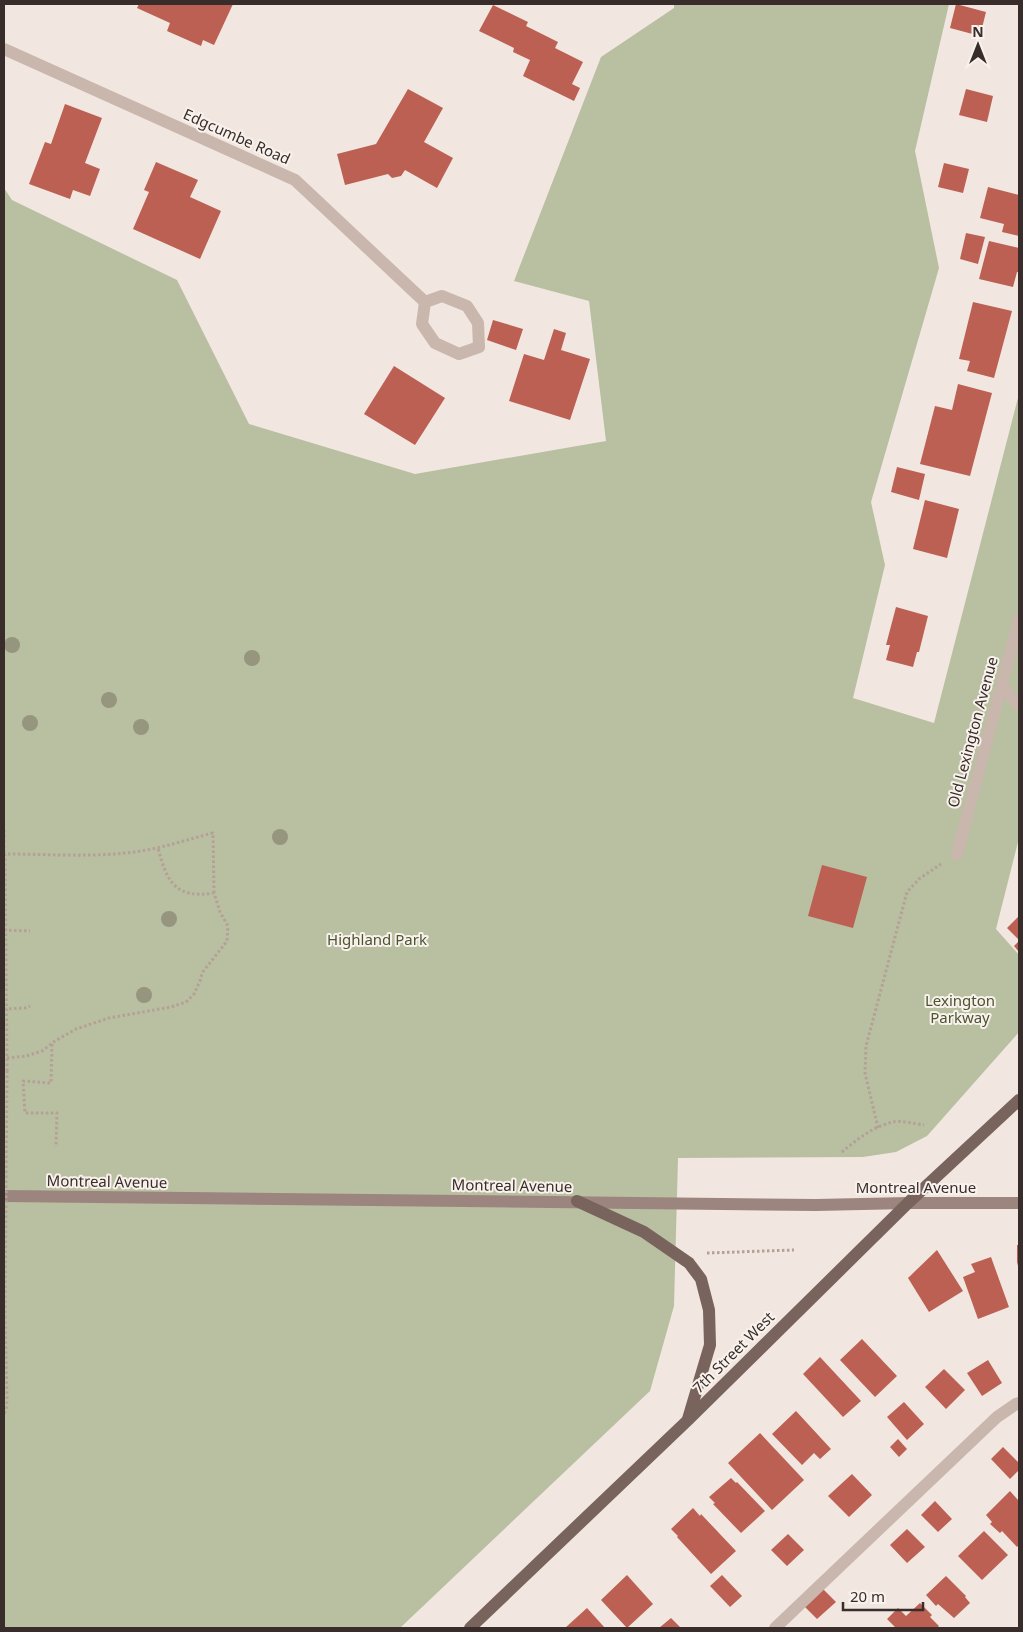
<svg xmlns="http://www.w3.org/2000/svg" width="1023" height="1632" font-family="'Noto Sans',sans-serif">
	<rect width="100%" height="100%" fill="#f1e7e0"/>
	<path fill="#b9bfa1" d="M674 4H949L915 151 939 268 871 502 885 565 853 698 934 723 1019 394V838L996 929 1019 955V1032L927 1136 896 1152 863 1157 678 1158 674 1306 650 1391 400 1628H4V188L12 200 177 280 249 424 415 474 606 441 589 301 514 281 601 57 674 8Z"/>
	<g fill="#bc6053">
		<path d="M139 4H233L214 45 203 40 201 46 167 31 170 23 137 8Z"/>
		<path d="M956 4 986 12 980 36 950 28Z"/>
		<path d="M493 5 528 22 526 26 558 42 555 48 583 62 572 84 580 88 574 101 523 76 530 60 513 52 514 48 479 31Z"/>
		<path d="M408 89 443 108 424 142 453 158 437 188 405 170 401 176 392 178 388 174 345 185 337 154 376 144Z"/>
		<path d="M966 89 993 96 987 122 959 115Z"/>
		<path d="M65 104 102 118 85 163 100 169 90 196 73 190 70 199 29 184 45 142 51 144Z"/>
		<path d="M156 162 198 180 190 197 221 211 200 259 133 229 149 192 144 190Z"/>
		<path d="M944 163 969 169 963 193 938 187Z"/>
		<path d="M988 187 1019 195V236L1002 232 1004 224 980 218Z"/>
		<path d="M966 233 985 237 978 264 960 259Z"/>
		<path d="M989 241 1019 248V272H1017L1013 287 979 279Z"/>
		<path d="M973 302 1012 311 994 378 967 371 970 361 959 359Z"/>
		<path d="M493 320 523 329 516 350 487 340Z"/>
		<path d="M554 329 566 333 561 350 590 359 570 420 509 401 524 354 544 360Z"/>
		<path d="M394 366 445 398 415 445 364 414Z"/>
		<path d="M958 384 992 393 970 476 920 464 935 406 952 410Z"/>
		<path d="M897 467 925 474 919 500 891 492Z"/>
		<path d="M925 500 959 509 947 558 913 549Z"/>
		<path d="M896 607 928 616 919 652H917L913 667 886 660 890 645H886Z"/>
		<path d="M822 865 867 877 853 928 808 916Z"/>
		<path d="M1019 916V940L1007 928Z"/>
		<path d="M1019 941V952L1014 946Z"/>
		<path d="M1017 1245H1019V1270L1017 1262Z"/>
		<path d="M937 1250 963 1291 929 1312 908 1278Z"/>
		<path d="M991 1257 1009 1307 978 1319 963 1277 975 1272 971 1264Z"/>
		<path d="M862 1339 897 1376 875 1397 840 1360Z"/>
		<path d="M820 1357 861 1401 843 1417 803 1374Z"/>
		<path d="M988 1360 1002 1383 982 1396 967 1373Z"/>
		<path d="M944 1369 965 1390 946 1409 925 1387Z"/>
		<path d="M904 1402 924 1424 907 1440 887 1417Z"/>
		<path d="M796 1411 831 1449 820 1459 814 1453 802 1465 772 1434Z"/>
		<path d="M760 1433 804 1480 772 1510 728 1463Z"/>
		<path d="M898 1439 907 1449 899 1457 890 1447Z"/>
		<path d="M1003 1447 1019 1463V1470L1010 1479 991 1459Z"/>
		<path d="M852 1474 872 1495 849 1517 828 1496Z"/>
		<path d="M731 1478 736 1483 737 1482 765 1511 741 1533 713 1504 715 1503 709 1497Z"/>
		<path d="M1010 1491 1019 1501V1545L1017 1547 1002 1531 1000 1533 990 1524 992 1522 986 1515Z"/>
		<path d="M935 1501 952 1519 938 1532 921 1515Z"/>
		<path d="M693 1508 700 1516 701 1514 736 1551 711 1574 677 1537 678 1536 671 1529Z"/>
		<path d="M907 1529 925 1547 907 1563 890 1545Z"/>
		<path d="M984 1531 1008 1555 982 1580 958 1556Z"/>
		<path d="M788 1534 804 1550 787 1566 771 1550Z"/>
		<path d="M627 1575 653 1604 627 1628 601 1600Z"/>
		<path d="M722 1575 742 1596 730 1607 710 1586Z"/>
		<path d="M946 1576 966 1596 965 1597 970 1603 954 1618 938 1604 936 1606 926 1595Z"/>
		<path d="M821 1587 836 1602 817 1619 802 1604Z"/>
		<path d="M920 1603 932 1615 930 1617 939 1626 937 1628H896L887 1619 898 1608 906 1616Z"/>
		<path d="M587 1608 605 1628H565Z"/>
		<path d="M671 1618 681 1628H659Z"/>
	</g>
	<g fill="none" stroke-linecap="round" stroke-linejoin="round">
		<g stroke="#b4a097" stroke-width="3" stroke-dasharray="2.5 2.5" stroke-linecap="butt">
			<path d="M4 830V853"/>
			<path d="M4 930 30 931"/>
			<path d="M4 1009 25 1008 30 1006"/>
			<path d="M52 1044 51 1083 23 1081 25 1113H57L56 1147"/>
			<path d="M7 1058 26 1056 42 1051 55 1041 76 1029 109 1018 171 1007 186 1002 194 994 200 981 202 973 227 941 228 926 220 912 214 893C175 899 167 882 158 848"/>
			<path d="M7 1071 5 854C50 854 97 858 141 851 166 847 189 839 213 833L214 893"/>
			<path d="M878 1128 865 1073 866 1046 907 892 919 879 941 864"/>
			<path d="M842 1152C856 1140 874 1126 893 1122 902 1120 915 1124 924 1125"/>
			<path d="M707 1253 794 1250"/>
			<path d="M4 1413 6 1411 7 1400 5 1318"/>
		</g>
		<g stroke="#c9b6ad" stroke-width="12">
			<path d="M1002 686 1019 705"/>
			<path d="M775 1628 997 1417 1016 1404 1019 1403"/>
		</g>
		<g stroke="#c9b6ad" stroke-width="12">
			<path d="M4 49 295 180 425 302"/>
			<path d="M442 296 467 306 478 323 479 347 459 354 435 343 422 324 425 302Z"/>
			<path d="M957 854 1019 619"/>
		</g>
		<path stroke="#9c857e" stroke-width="12" d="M4 1196 816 1205 908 1203H1019"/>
		<g stroke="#78635d" stroke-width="12">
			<path d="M577 1201 644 1232 689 1263 701 1279 709 1310 710 1345 688 1419"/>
			<path d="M470 1628 688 1420 908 1203 1019 1100"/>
		</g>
		<path stroke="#b4a097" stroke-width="3" stroke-dasharray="2.5 2.5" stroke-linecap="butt" d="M5 1318 7 1071"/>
	</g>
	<g fill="#96967f">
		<circle cx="12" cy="645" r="8"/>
		<circle cx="252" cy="658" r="8"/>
		<circle cx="109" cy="700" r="8"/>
		<circle cx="30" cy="723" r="8"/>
		<circle cx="141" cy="727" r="8"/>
		<circle cx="280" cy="837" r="8"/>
		<circle cx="169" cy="919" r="8"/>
		<circle cx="144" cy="995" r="8"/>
	</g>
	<g text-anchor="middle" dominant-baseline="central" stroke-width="4" stroke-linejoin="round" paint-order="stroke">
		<g font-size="15" fill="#382d2b" stroke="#f9f2ec">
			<text transform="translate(237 136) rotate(24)">Edgcumbe Road</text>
			<text transform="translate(972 732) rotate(-75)">Old Lexington Avenue</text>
			<text transform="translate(107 1181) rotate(1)">Montreal Avenue</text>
			<text transform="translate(512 1185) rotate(1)">Montreal Avenue</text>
			<text x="916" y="1187">Montreal Avenue</text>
			<text transform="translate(733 1352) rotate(-45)">7th Street West</text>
		</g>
		<g font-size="15" fill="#4b5430" stroke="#f9f2ec">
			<text x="377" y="939">Highland Park</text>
			<text x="960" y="1000">Lexington<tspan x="960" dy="17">Parkway</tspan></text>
		</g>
	</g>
	<rect width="1023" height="1632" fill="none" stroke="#382d2b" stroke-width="10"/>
	<g transform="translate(978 45)" stroke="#f9f2ec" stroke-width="4" paint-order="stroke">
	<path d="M0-4L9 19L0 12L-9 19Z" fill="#382d2b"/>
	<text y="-8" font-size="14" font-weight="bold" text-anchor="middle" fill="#382d2b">N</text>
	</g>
	<path d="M843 1602v8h80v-8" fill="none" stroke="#382d2b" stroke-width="2.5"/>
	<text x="850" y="1602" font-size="15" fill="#382d2b" stroke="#f9f2ec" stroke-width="4" paint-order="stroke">20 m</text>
</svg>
